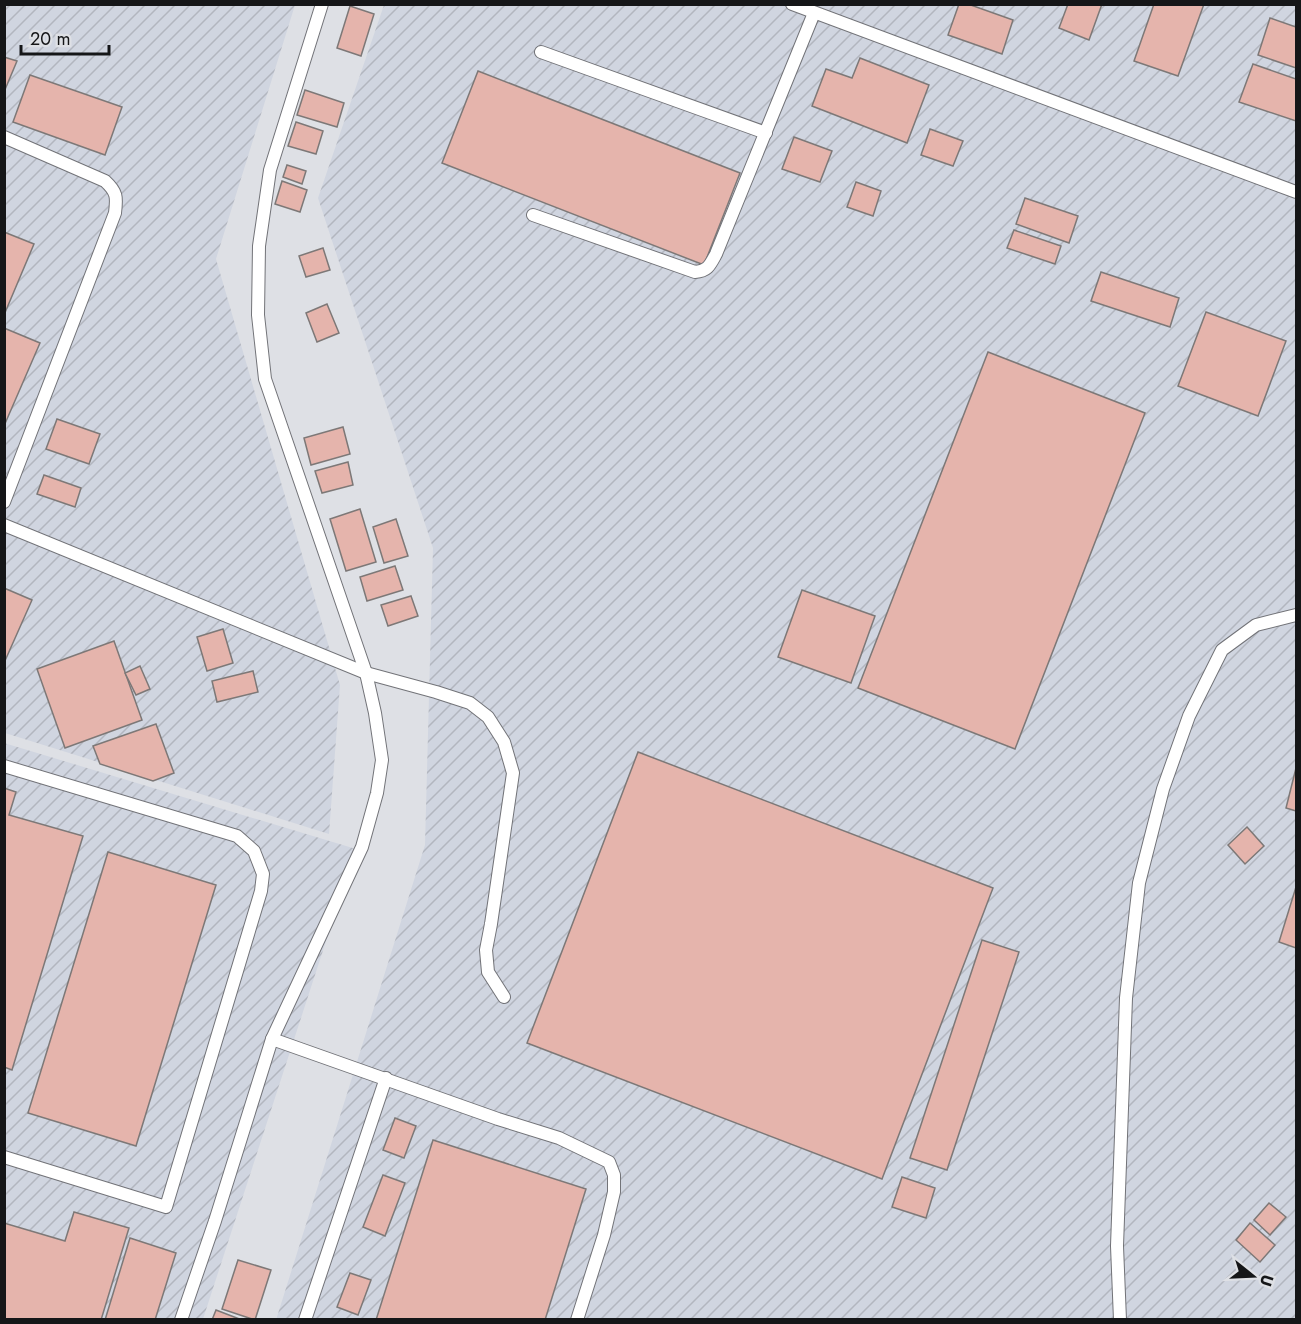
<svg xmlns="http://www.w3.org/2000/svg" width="1301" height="1324" font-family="Jost,sans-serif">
	<defs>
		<pattern id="industrial-furrows" width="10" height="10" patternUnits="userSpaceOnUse" patternTransform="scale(1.5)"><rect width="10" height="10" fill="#d0d5e0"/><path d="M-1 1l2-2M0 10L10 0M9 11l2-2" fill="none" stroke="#b2b6bf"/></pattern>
	</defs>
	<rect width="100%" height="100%" fill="#dee0e5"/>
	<g fill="url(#industrial-furrows)">
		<path d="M4 5H295L216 259 340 685 329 834 5 733Z"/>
		<path d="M384 5H1296V1319L276 1320 425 845 433 548 318 198Z"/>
		<path d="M4 743 356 849 203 1319H5Z"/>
	</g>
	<g fill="#e5b4ac" stroke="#7d7877" stroke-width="1.5">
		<path d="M959 4H968L1013 20 1002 54 948 35Z"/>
		<path d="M1068 4H1102L1089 40 1059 28Z"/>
		<path d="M1154 4H1204L1178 76 1134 61Z"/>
		<path d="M350 6 374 14 361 56 337 48Z"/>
		<path d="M1270 18 1296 27V68L1258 55Z"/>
		<path d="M4 57 17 61 4 92Z"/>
		<path d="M860 58 929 85 907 143 812 106 826 69 852 78Z"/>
		<path d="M1253 64 1296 79V121L1239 102Z"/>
		<path d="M478 71 740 173 704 265 442 163Z"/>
		<path d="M30 75 122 107 105 155 13 122Z"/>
		<path d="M305 90 344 103 337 127 297 115Z"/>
		<path d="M296 122 323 131 316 154 288 146Z"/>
		<path d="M930 129 963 141 953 166 921 155Z"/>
		<path d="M794 137 832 151 820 182 782 169Z"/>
		<path d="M287 165 306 171 302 184 283 177Z"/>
		<path d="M282 181 307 190 300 212 275 204Z"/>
		<path d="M856 182 881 191 873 216 847 207Z"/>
		<path d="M1025 198 1078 216 1069 243 1016 224Z"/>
		<path d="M1014 230 1061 246 1055 264 1007 248Z"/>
		<path d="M4 232 34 244 4 315Z"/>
		<path d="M323 248 330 270 306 277 299 256Z"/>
		<path d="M1101 272 1179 298 1170 327 1091 301Z"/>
		<path d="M327 304 339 333 317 342 306 313Z"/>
		<path d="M1206 312 1286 341 1258 416 1178 386Z"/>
		<path d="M4 328 40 343 4 426Z"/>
		<path d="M988 352 1145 413 1015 749 858 688Z"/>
		<path d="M57 419 100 434 89 464 46 449Z"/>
		<path d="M343 427 350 454 311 465 304 438Z"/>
		<path d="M348 462 353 485 322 493 315 471Z"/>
		<path d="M44 475 81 488 75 507 37 494Z"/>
		<path d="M360 509 376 562 346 571 330 519Z"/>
		<path d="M396 519 408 556 384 563 373 527Z"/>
		<path d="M395 566 403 590 367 601 360 577Z"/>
		<path d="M4 588 32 600 4 663Z"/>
		<path d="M802 590 875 616 851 683 778 657Z"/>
		<path d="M411 596 418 616 388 626 381 605Z"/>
		<path d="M223 629 233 663 207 671 197 637Z"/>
		<path d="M114 641 142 720 65 748 37 669Z"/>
		<path d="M140 666 150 689 136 695 125 673Z"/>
		<path d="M253 671 258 692 217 702 212 681Z"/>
		<path d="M156 724 174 773 153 781 100 764 93 746Z"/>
		<path d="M638 752 993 888 882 1179 527 1043Z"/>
		<path d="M1296 768V811L1286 808Z"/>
		<path d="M4 788 16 792 9 815 83 836 12 1070 4 1067Z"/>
		<path d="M1247 827 1264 846 1245 864 1228 845Z"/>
		<path d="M108 852 216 885 136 1146 28 1113Z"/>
		<path d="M1296 887V948L1279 942Z"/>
		<path d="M982 940 1019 952 947 1170 910 1158Z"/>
		<path d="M395 1118 416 1126 404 1158 383 1150Z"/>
		<path d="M433 1140 586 1189 545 1320H376Z"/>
		<path d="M383 1175 405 1183 385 1236 363 1227Z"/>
		<path d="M902 1177 935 1188 926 1218 892 1207Z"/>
		<path d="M1269 1203 1286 1217 1270 1235 1254 1220Z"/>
		<path d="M74 1212 129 1228 101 1320H4V1223L65 1241Z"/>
		<path d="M1250 1223 1275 1245 1260 1262 1236 1240Z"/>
		<path d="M130 1238 176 1253 155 1320H105Z"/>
		<path d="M238 1260 271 1270 255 1320 222 1309Z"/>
		<path d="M350 1273 371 1280 358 1315 337 1307Z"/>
		<path d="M216 1310 242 1320H212Z"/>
	</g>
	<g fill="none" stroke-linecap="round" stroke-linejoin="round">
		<g stroke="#727378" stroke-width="14">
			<g id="service">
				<path d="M792 4 1296 192"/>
				<path d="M541 52 766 133"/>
				<path d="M4 137 105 181C117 192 117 197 115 213L4 502"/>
				<path d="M533 215 695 272C708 271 710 265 716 254L814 13"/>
				<path d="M4 525 366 673 436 692 470 703 488 717 504 742 513 773 491 924 486 950 488 972 504 997"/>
				<path d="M4 766 237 836 254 851 263 874 261 891 166 1207 4 1157"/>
				<path d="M272 1039 498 1119 559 1138 609 1162 614 1175V1192L604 1235 577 1320"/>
				<path d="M181 1320 215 1221 272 1039 362 847 377 793 382 760 375 713 366 673 265 379 258 315 259 246 270 170 322 4"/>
				<path d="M305 1320 386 1078"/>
				<path d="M1120 1320 1117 1246 1126 998 1139 883 1163 789 1189 716 1222 650 1256 625 1296 615"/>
			</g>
		</g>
		<use href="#service" stroke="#fff" stroke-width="12"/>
	</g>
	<rect width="1301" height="1324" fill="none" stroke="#151618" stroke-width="12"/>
	<g transform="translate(1253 1276) rotate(108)" stroke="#dee0e5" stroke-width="4.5" paint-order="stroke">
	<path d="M0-4.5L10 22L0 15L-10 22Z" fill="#151618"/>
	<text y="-9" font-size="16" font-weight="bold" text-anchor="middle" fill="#151618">U</text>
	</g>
	<path d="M21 45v9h88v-9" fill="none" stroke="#151618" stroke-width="3"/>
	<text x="30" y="45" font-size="18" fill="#151618" stroke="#dee0e5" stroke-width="4.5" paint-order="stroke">20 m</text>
</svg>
